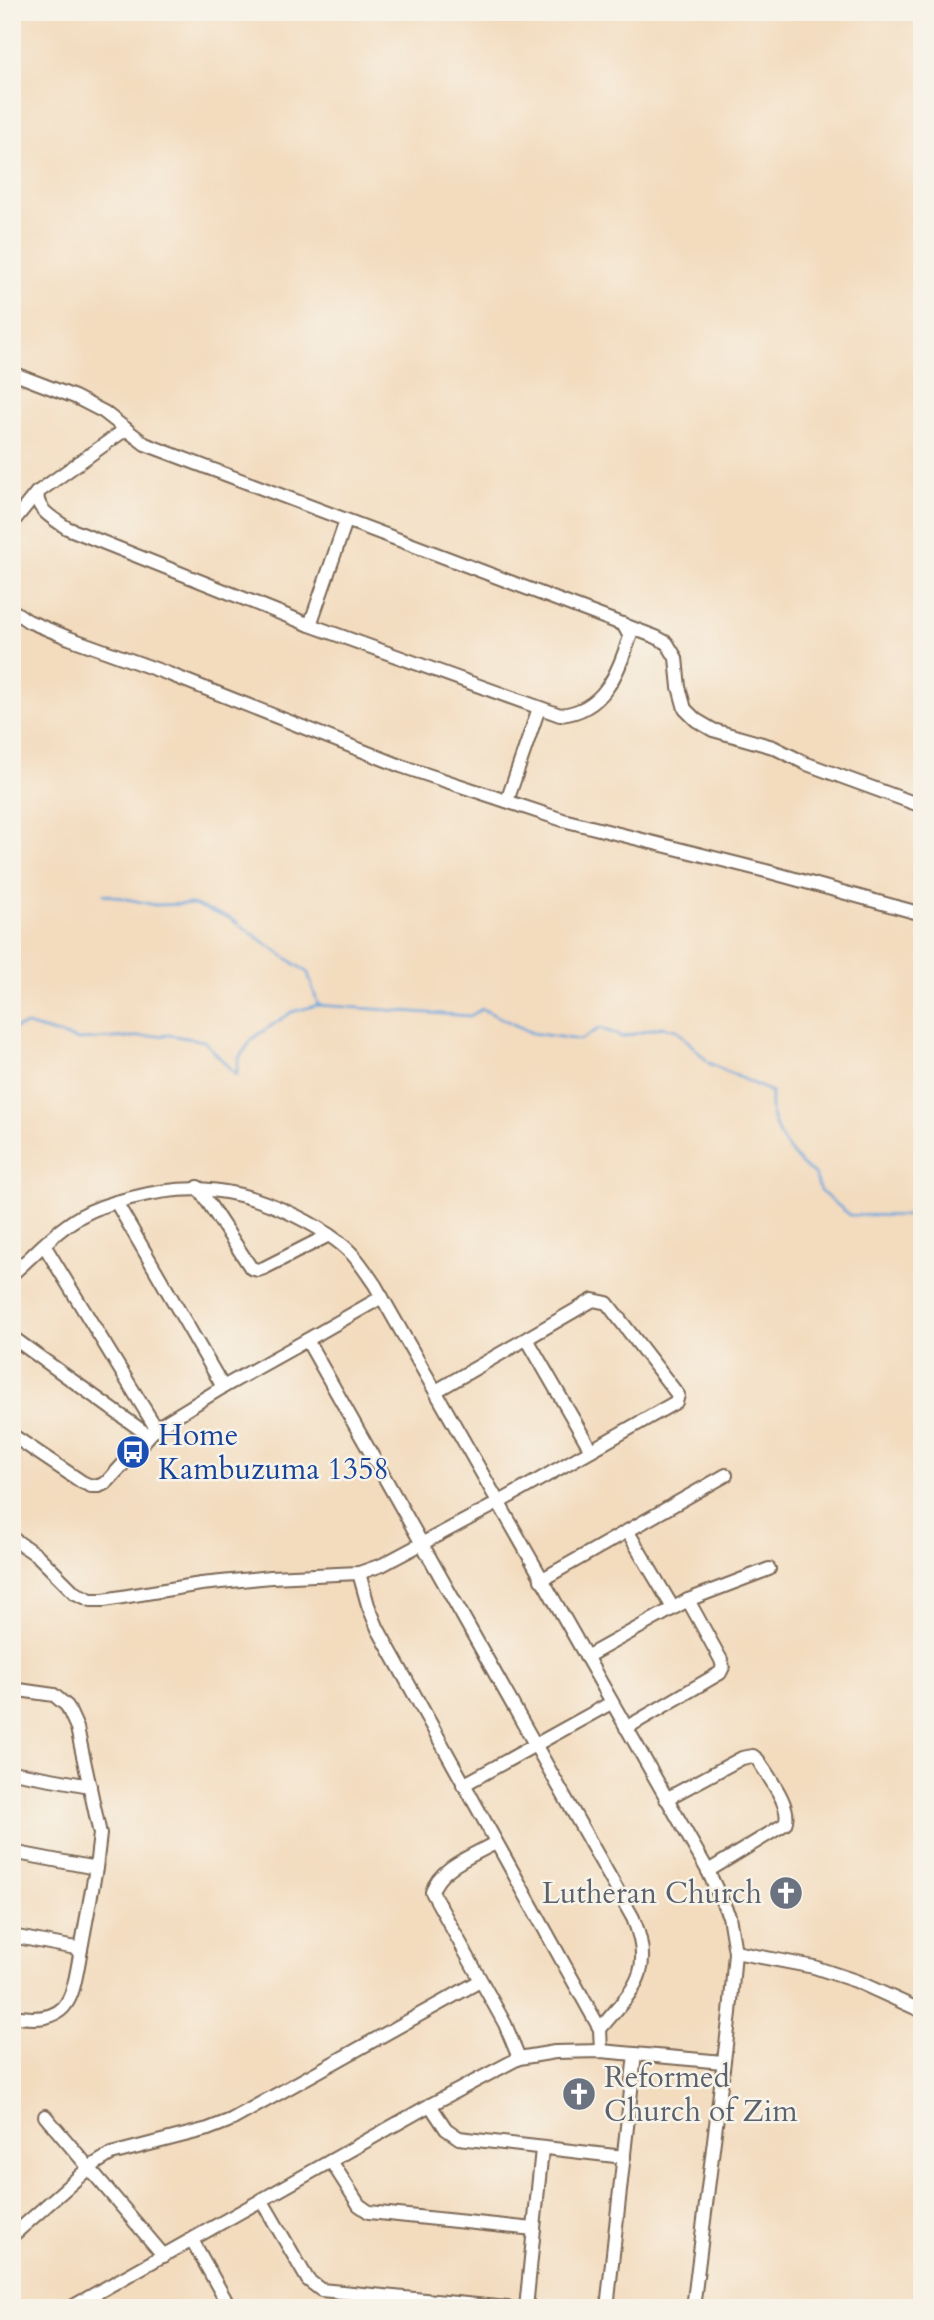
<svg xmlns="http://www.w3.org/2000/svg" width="934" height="2320" font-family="Cardo,serif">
	<rect width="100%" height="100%" fill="#f7f3e8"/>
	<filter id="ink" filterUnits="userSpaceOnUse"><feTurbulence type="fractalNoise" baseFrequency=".0143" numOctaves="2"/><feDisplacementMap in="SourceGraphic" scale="14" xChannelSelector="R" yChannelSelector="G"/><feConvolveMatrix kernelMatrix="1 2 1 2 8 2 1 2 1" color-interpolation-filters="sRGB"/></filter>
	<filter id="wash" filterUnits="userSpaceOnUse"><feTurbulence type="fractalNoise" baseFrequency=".00686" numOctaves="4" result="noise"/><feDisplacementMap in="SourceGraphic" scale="28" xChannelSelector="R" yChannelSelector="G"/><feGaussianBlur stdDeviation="1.57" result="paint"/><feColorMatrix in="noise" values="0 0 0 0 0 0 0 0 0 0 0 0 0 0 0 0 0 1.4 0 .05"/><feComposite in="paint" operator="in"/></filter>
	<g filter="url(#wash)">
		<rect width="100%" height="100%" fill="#f3dbbe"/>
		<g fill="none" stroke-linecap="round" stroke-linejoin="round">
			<g stroke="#6da5db" stroke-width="2.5">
				<path d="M104 894 155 905 191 904 230 918 308 973 318 1005"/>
				<path d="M12 1029 27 1025 79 1040 169 1035 204 1041 236 1075 239 1058 253 1038 292 1012 318 1005 470 1016 482 1009 532 1033 580 1040 600 1028 622 1037 661 1027 677 1030 709 1063 771 1092C771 1099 770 1108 772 1115 777 1137 796 1163 815 1175L820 1191 850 1215 922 1216"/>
				<path d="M918 2308 922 2283"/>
			</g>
		</g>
	</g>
	<g filter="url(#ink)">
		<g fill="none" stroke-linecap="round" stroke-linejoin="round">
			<g stroke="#7b6856" stroke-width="16">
				<g id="street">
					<path d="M12 373 75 397 104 412 145 444 656 637 667 643 676 658 679 687 685 709 696 720 713 730 773 747 807 764 922 806"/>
					<path d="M126 429 38 492C34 509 54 519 67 528L310 625 560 715C604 711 617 674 630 637L623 624"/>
					<path d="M12 523 37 492"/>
					<path d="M12 610 28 621 69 638 169 674 401 766 563 820 766 871 922 914"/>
					<path d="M310 625 346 521"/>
					<path d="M507 801 539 708"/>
					<path d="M198 1187 251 1268 258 1270 264 1268 329 1235"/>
					<path d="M44 1245 156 1428"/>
					<path d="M12 1274C34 1255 56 1230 81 1216 97 1207 114 1202 131 1198 193 1182 239 1188 296 1216 316 1226 337 1238 353 1255 361 1264 368 1275 375 1285L708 1871 729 1916 735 1952 730 2013 693 2308"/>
					<path d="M12 1337 148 1435"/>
					<path d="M527 1339 591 1450"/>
					<path d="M307 1340 382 1297"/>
					<path d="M223 1387 307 1340 633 1918C656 1973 633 1989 600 2029"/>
					<path d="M436 1391 593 1300 607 1303 678 1395 676 1402 498 1503 382 1565 359 1573 368 1605 378 1629 600 2029 601 2051"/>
					<path d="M12 1435 82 1482 91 1486H99L107 1482 156 1428 223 1387 116 1202"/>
					<path d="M628 1532 673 1608"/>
					<path d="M12 1538 38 1556 75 1593 91 1600H104L201 1584 271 1577 359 1573"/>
					<path d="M541 1580 726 1475"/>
					<path d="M586 1657 688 1600 769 1569"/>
					<path d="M12 1689 54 1695 67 1706 77 1728 100 1834 96 1868 81 1949 12 1936"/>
					<path d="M626 1728 720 1673 723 1667 721 1660 688 1600"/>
					<path d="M12 1772 90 1786"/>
					<path d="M463 1785 611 1703"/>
					<path d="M666 1799 742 1758 753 1756 758 1760C767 1775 793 1807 785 1824L708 1871"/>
					<path d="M495 1843C474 1855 439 1867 432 1892L505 2024 519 2058"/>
					<path d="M12 1852 96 1868"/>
					<path d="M735 1952 814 1967 856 1981 922 2011"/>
					<path d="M12 2016C72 2026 72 1998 81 1949"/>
					<path d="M430 2105 446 2129 459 2138 624 2157"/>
					<path d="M45 2116 164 2256"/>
					<path d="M331 2161 359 2205 369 2212 534 2229"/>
					<path d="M262 2201 308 2280 321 2290 508 2308"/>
					<path d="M12 2236 90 2167 111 2154 208 2129 231 2120 480 1981"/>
					<path d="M192 2240 230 2308"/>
					<path d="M70 2308 430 2105 519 2058 555 2052 601 2051 723 2062"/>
					<path d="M526 2308 542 2149"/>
					<path d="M607 2308 635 2054"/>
				</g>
			</g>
			<use href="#street" stroke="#fff" stroke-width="12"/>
		</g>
	</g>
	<defs>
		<g id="bus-disc" transform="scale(1.75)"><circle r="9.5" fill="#1a4fb4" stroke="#f7f3e8"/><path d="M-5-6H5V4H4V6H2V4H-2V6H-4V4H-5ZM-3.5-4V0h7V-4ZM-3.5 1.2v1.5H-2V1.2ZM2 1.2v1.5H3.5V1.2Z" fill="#fff"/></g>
		<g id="church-disc" transform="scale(1.75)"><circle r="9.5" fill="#6b7280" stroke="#f7f3e8"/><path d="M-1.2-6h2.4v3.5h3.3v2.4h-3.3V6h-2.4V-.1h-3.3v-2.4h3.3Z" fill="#fff"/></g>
	</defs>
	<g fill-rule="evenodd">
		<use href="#bus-disc" x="133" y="1452"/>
		<use href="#church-disc" x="786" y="1893"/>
		<use href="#church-disc" x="579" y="2094"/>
	</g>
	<g text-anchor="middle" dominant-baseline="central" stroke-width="5" stroke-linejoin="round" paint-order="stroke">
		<g font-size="30" fill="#164399" stroke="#f7f3e8" text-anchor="start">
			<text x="158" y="1435">Home<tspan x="158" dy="34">Kambuzuma 1358</tspan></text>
		</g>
		<g font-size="30" fill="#5b616d" stroke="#f7f3e8" text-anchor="end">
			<text x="762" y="1893">Lutheran Church</text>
			<text x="604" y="2077" text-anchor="start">Reformed<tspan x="604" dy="34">Church of Zim</tspan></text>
		</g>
	</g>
	<rect width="934" height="2320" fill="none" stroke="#f7f3e8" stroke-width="42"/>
</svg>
